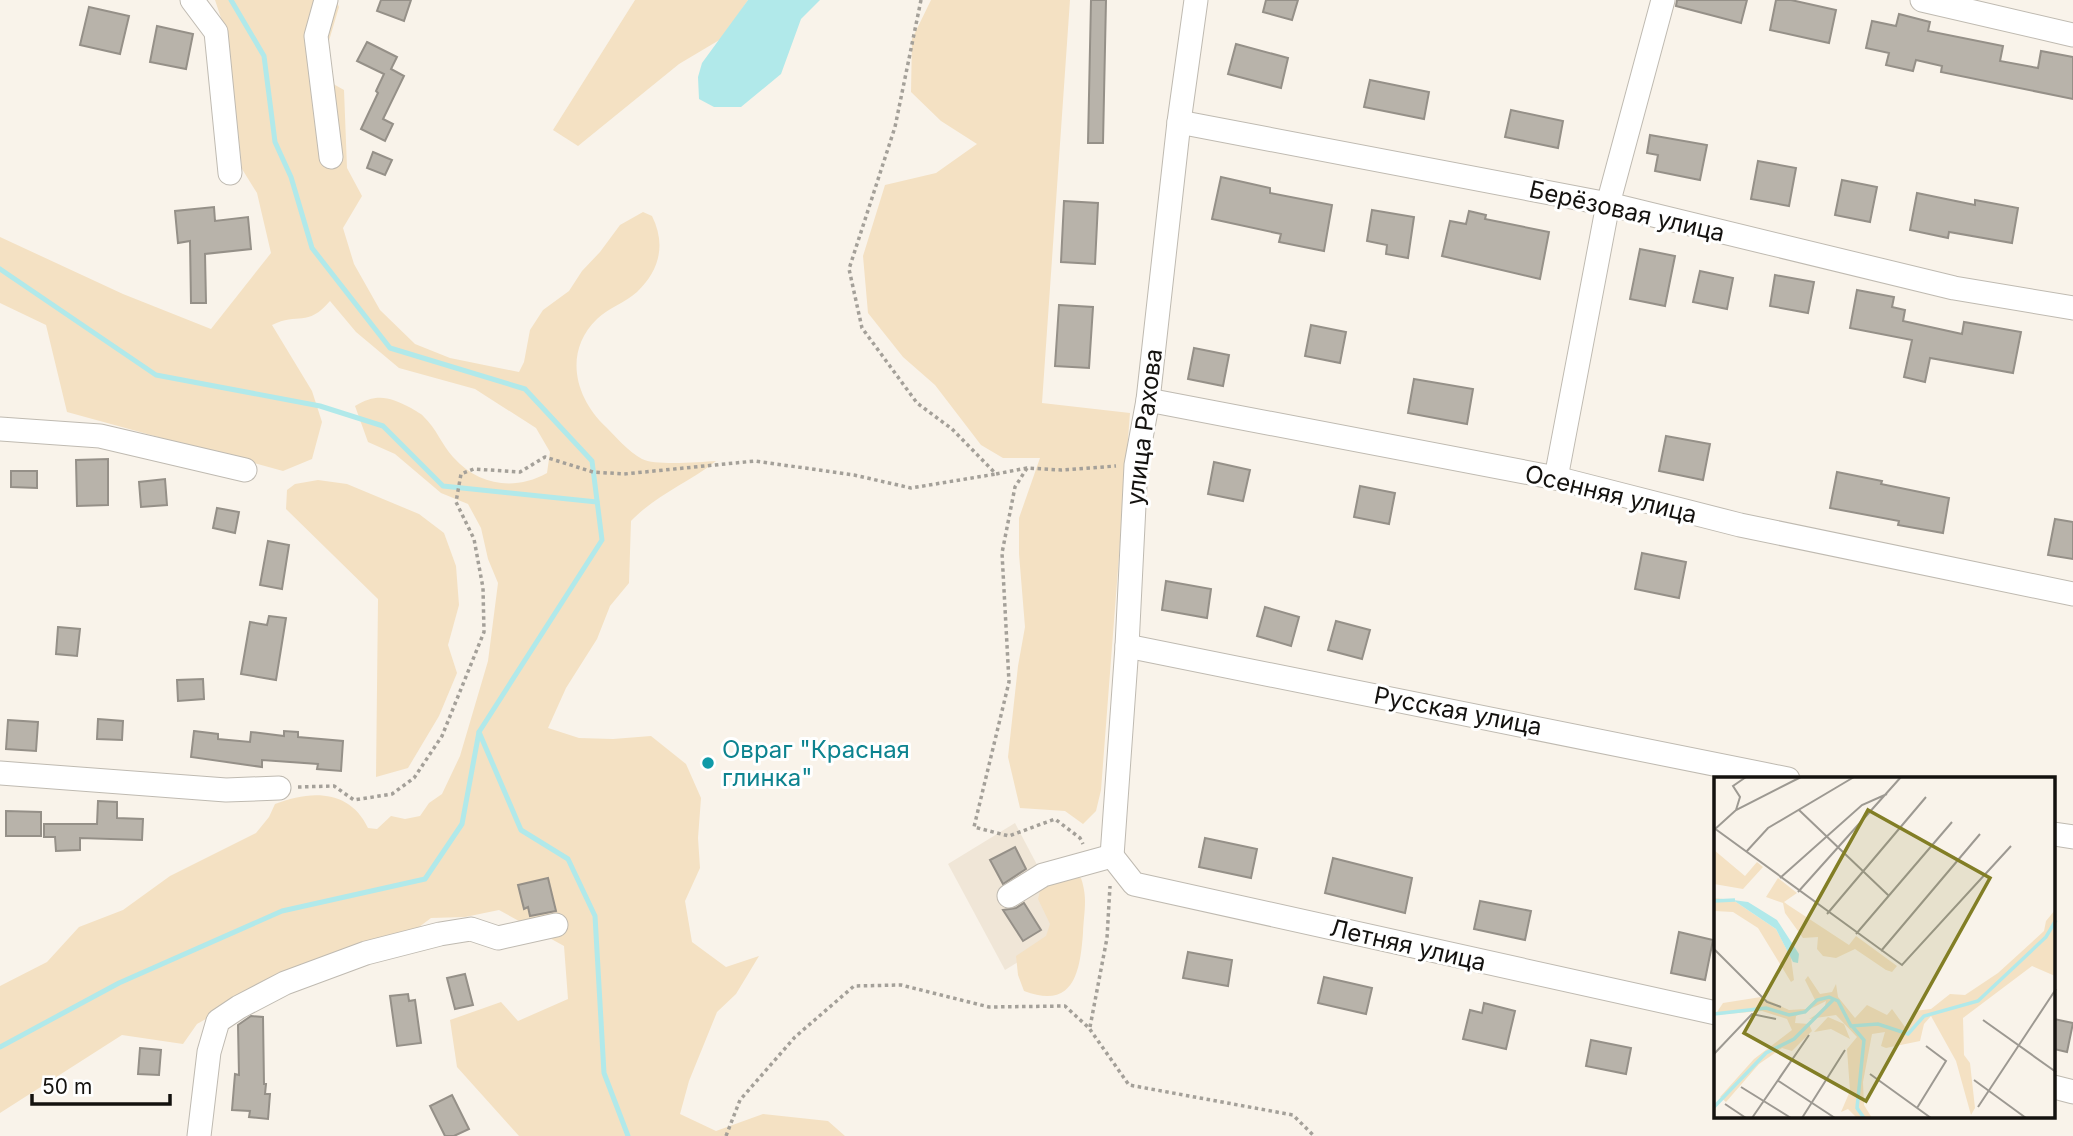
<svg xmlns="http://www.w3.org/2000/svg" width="2073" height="1136" font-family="Inter,sans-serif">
	<rect width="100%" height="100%" fill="#f9f3ea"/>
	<path fill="#f0e6d7" d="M1015 823 1071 929 1005 970 948 864Z"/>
	<g fill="#f4e1c3">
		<path d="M215 0H336L339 7 328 44 312 72 344 90 347 168 362 196 343 228 354 264 380 310 415 344 450 358 519 372 524 362 530 330 543 310 569 291 582 271 600 252 620 225 643 212 652 216C666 244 660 270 637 292 625 303 608 308 597 319 563 352 575 398 606 427 616 437 629 452 642 459 656 466 699 462 716 461 687 484 657 494 631 521L629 583 610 606 597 639 566 688 548 728 579 738 613 739 651 736 686 764 701 798 698 838 700 868 685 901 692 942 726 967 759 956 736 994 717 1012 689 1081 680 1114 716 1131 763 1114 828 1121 845 1136H519L457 1067 450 1020 501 1002 518 1021 568 999 564 946 499 910 465 917 431 918 415 930 245 997 197 1024 183 1044 122 1035 0 1113V986L47 962 79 927 123 910 170 876 256 833 269 817 275 804C310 790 350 789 368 828L377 829 391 816 405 819 420 816 429 803 442 794 460 756 488 661 498 583 488 559 481 528 468 504 441 493 395 454 368 442 355 406C377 393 389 397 411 408 415 411 421 413 424 417 436 428 442 445 453 457 479 486 515 491 547 473L550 452 536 428 475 389 399 368 356 332 330 301C307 328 298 312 272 325L312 391 322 422 312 459 283 471 67 412 46 325 0 303V237L123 294 211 329 271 253 257 193 242 169 228 39Z"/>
		<path d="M635 0H748L721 39 679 64 578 146 553 130Z"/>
		<path d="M931 0H1070L1042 403 1130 413 1101 790 1096 811 1083 824 1065 811 1020 808 1008 757 1018 666 1025 627 1019 554V518L1040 458H1003L981 445 935 385 903 357 868 313 863 256 885 185 936 173 977 144 941 121 911 92 912 39Z"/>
		<path d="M318 480 347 484 419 514 444 533 456 566 459 605 448 645 457 673 439 716 408 768 376 777 378 599 286 509 287 490 295 484Z"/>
		<path d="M1063 876 1081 878C1088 899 1084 911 1083 933 1080 972 1074 1010 1024 991L1018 975 1016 956 1046 936 1050 924 1038 899 1040 891Z"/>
	</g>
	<path fill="#b1e9ea" d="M748 0H820L801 19 781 74 741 107H714L699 99 698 77 702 63Z"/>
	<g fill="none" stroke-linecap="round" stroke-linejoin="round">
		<g stroke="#b1e9ea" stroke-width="5">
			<path d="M231 0 264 56 275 142 291 177 312 248 390 348 525 389 592 461 602 540 479 732 521 830 568 859 595 916 604 1073 628 1136"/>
			<path d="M0 269 156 375 320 406 383 426 443 486 597 502"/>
			<path d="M0 1047 119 983 282 911 425 879 462 824 479 732"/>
		</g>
	</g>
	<g fill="#b8b3aa" stroke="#959088" stroke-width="2">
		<path d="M381 0H411L404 21 377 11Z"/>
		<path d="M1091 0H1106L1103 143H1088Z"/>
		<path d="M1266 0H1298L1292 20 1263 12Z"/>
		<path d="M1677 0H1747L1741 23 1676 6Z"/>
		<path d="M1776 0H1791L1836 10 1829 43 1770 30Z"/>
		<path d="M89 7 129 16 120 54 80 45Z"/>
		<path d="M1899 14 1930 22 1928 31 2003 46 2000 61 2038 68 2041 51 2073 57V99L1941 72 1942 66 1916 60 1913 71 1886 65 1889 53 1866 48 1872 21 1896 26Z"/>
		<path d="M157 26 193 34 186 69 150 62Z"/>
		<path d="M367 42 397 57 391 69 404 76 383 119 393 124 385 141 361 129 378 93 376 91 384 74 357 61Z"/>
		<path d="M1236 44 1288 58 1281 88 1228 74Z"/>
		<path d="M1370 80 1429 92 1424 119 1364 107Z"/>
		<path d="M1511 110 1563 121 1558 148 1505 137Z"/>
		<path d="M1650 135 1707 145 1700 180 1655 171 1658 155 1647 153Z"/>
		<path d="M373 152 392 160 385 175 367 168Z"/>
		<path d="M1758 161 1796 168 1789 206 1751 199Z"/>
		<path d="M1221 177 1270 188V193L1332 205 1324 251 1279 242 1281 234 1212 219Z"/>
		<path d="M1842 180 1877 187 1870 222 1835 215Z"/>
		<path d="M1917 193 1975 205V200L2018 208 2012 243 1949 232 1948 238 1910 230Z"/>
		<path d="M1064 201 1098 203 1095 264 1061 262Z"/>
		<path d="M214 207 215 221 248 217 251 249 205 254 206 303H191L190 241 178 243 175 211Z"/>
		<path d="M1372 210 1414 217 1408 258 1386 254 1387 245 1367 241Z"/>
		<path d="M1469 211 1486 215 1485 219 1549 232 1540 279 1442 256 1450 221 1466 224Z"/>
		<path d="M1640 249 1675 256 1665 306 1630 299Z"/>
		<path d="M1700 271 1733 278 1727 309 1693 302Z"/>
		<path d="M1775 275 1814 282 1808 313 1770 306Z"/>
		<path d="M1857 290 1894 297 1892 307 1905 310 1903 321 1962 334 1964 322 2021 332 2013 373 1930 358 1925 382 1904 377 1912 340 1850 328Z"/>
		<path d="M1059 305 1093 307 1089 368 1055 366Z"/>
		<path d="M1311 325 1346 332 1340 363 1305 356Z"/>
		<path d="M1194 348 1229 355 1223 386 1188 379Z"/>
		<path d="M1414 379 1473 389 1467 424 1408 413Z"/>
		<path d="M1666 436 1710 444 1703 480 1659 471Z"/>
		<path d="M108 459V505L77 506 76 460Z"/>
		<path d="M1214 462 1250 470 1243 501 1208 494Z"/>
		<path d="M11 471H37V488L11 487Z"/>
		<path d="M1837 472 1882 481 1881 484 1949 498 1943 533 1898 525 1899 521 1830 508Z"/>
		<path d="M165 479 167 505 141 507 139 482Z"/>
		<path d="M1360 486 1395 493 1389 524 1354 517Z"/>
		<path d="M217 508 239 512 235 533 213 528Z"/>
		<path d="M2055 519 2073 522V559L2048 555Z"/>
		<path d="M268 541 289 545 282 589 260 585Z"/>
		<path d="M1642 553 1686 562 1679 598 1635 589Z"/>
		<path d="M1166 581 1211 589 1207 618 1162 610Z"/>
		<path d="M1265 607 1299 617 1291 646 1257 636Z"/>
		<path d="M269 616 286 618 276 680 241 674 250 622 267 625Z"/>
		<path d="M1336 621 1370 630 1362 659 1328 650Z"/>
		<path d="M58 627 80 629 77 656 56 654Z"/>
		<path d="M203 679 204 699 178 701 177 680Z"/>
		<path d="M98 719 123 721 122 740 97 739Z"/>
		<path d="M8 720 38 722 36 751 6 749Z"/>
		<path d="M194 731 218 734V739L250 742 251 732 284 736V731L298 732V737L343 741 341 771 317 769 318 764 262 760V767L191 757Z"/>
		<path d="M98 801 117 802V818L143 819 142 840 80 838V850L56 851 55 837H44V824H97Z"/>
		<path d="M6 811 41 812V836H6Z"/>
		<path d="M1205 838 1257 849 1251 878 1199 867Z"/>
		<path d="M1015 847 1026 869 1003 884 990 860Z"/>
		<path d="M1333 858 1412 878 1405 913 1325 893Z"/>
		<path d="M548 878 556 911 530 916 528 907 524 909 518 885Z"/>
		<path d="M1480 901 1531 911 1525 940 1474 929Z"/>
		<path d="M1024 903 1041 930 1023 941 1003 910 1016 908Z"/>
		<path d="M1679 932 1713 940 1705 980 1671 973Z"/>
		<path d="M1188 952 1232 960 1228 986 1183 978Z"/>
		<path d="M465 974 473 1005 455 1009 447 978Z"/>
		<path d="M1324 977 1372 988 1366 1014 1318 1003Z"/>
		<path d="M408 994 409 1001 415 1000 421 1043 397 1046 390 996Z"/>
		<path d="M1484 1003 1515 1011 1506 1049 1463 1039 1470 1010 1482 1013Z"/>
		<path d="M251 1016 263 1017 264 1084H266L265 1094H270L268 1119 249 1117 250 1111 232 1110 235 1074 239 1075 238 1025Z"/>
		<path d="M2054 1019 2073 1023 2067 1052 2054 1049Z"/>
		<path d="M1591 1040 1631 1048 1626 1074 1586 1066Z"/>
		<path d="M140 1048 161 1050 159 1075 138 1074Z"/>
		<path d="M452 1095 469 1129 454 1136H445L430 1106Z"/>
	</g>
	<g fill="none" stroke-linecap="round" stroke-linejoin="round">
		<g stroke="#bfbab1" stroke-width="25">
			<g id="minor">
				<path d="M192 0 216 32 230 173"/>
				<path d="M326 0 316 36 331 157"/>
				<path d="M1922 0 2073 35"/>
				<path d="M1179 122 1608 204 1954 288 2073 308"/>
				<path d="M1148 400 1556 478 1740 525 2073 594"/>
				<path d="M0 429 100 436 245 470"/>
				<path d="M1556 478 1608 204 1663 0"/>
				<path d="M1127 646 1788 779"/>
				<path d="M0 773 226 790 279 788"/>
				<path d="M2054 834 2073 837"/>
				<path d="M1112 856 1127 646 1136 465 1148 400 1179 122 1196 0"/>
				<path d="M1112 856 1134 884 1716 1013"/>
				<path d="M1009 896 1043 875 1112 856"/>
				<path d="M2054 1087 2073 1092"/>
				<path d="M199 1136 209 1052 218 1021 239 1007 285 983 366 953 440 934 471 929 498 938 556 925"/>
			</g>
		</g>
		<g stroke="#a4a099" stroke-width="3.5" stroke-dasharray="3.5 3.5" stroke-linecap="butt">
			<path d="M921 0 895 127 849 269 862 328 917 403 952 429 996 474 1027 468 1061 470 1116 466"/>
			<path d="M1027 468 1015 487 1002 553 1009 682 974 827 1009 836 1055 819 1080 838 1083 844"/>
			<path d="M298 787 334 786 354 800 392 794 414 778 442 736 484 632 483 588 474 539 456 502 461 474 474 469 520 472 545 457 593 472 624 474 755 461 854 475 911 488 996 474"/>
			<path d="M1090 1027 1107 938 1110 886"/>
			<path d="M726 1136 740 1100 795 1037 854 986 901 985 989 1007 1065 1006 1089 1028 1129 1085 1293 1115 1314 1136"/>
		</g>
		<use href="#minor" stroke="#fff" stroke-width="23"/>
	</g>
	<circle fill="#0f9aa8" stroke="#fff" stroke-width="2.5" cx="708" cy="763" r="7"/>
	<g text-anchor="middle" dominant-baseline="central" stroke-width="6" stroke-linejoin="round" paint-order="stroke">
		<g font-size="24" fill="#14120f" stroke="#fff">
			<text transform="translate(1627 211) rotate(13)">Берёзовая улица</text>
			<text transform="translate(1144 427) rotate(-83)">улица Рахова</text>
			<text transform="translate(1611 494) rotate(14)">Осенняя улица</text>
			<text transform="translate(1458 711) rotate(11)">Русская улица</text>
			<text transform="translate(1408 945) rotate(13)">Летняя улица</text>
		</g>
		<g font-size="24" fill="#0d838f" stroke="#fff" text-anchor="start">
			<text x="722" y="749">Овраг "Красная<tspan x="722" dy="28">глинка"</tspan></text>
		</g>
	</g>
	<g transform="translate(1714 777)">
		<rect width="341" height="341" fill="#f9f3ea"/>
		<path d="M0 73 31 99 43 85 49 90 29 112 0 107ZM64 101 83 116 70 125 74 128 135 168 142 159 183 189 178 195 172 193 141 172 122 181 109 179 103 172 104 160 89 161 71 136 69 126 52 120ZM0 121 19 123 62 152 77 181 80 203 77 205 44 151 19 135 0 134ZM341 133V199L318 189 249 241 250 278 256 286 261 331 257 338 242 284 217 239 210 247 206 264 172 271 167 269 171 255 158 257 149 305 150 328 158 341H143L134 332 127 335 136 314 133 272 143 260 122 238 95 242 110 233 112 224 82 239 81 246 95 247 98 254 78 274 68 271 45 287 12 325 6 320 40 282 78 253 73 242 48 234 1 238 9 226 47 220 75 233 92 232 101 223 91 203 94 199 106 217 118 215 122 207 124 220 141 241 153 228 173 238 178 232 191 250 200 234 217 232 236 217 251 218 284 196 330 154 332 144ZM114 240 130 247 136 262 117 252 100 255Z" fill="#f4e1c3"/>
		<path d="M19 123 34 125 63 143 85 177 84 186 79 185 62 152Z" fill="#b1e9ea"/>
		<path fill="none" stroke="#b1e9ea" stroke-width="3.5" d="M0 124 21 123M0 237 52 231 75 238 91 235 103 223 115 220 124 224 137 249 164 247 194 257 210 239 264 224 332 160 342 143M138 249 150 263 143 331 150 341M0 330 52 276 80 262 119 223"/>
		<path fill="none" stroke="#9d9992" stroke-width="2" d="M22 33 26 20 19 9 32 0M85 33 174 118M0 51 188 188 297 69M0 53 22 33 87 0M32 75 54 51 140 0M66 101 148 28 173 17M84 115 187 0M113 137 212 20M142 157 238 45M0 172 53 225 67 230M167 174 266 57M269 243 342 295M0 277 38 237 62 242M156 297 217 341M63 303 121 341M260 303 312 341M27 310 77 341M11 327 32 341M264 330 342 212M203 331 232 284 212 269M38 341 95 258M88 341 131 273"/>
		<path fill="#827e25" fill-opacity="0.15" stroke="#827e25" stroke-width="3.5" d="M154 33 276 101 152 324 30 256Z"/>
		<rect width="341" height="341" fill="none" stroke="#14120f" stroke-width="3.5"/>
	</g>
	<path d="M32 1094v10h138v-10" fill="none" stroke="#14120f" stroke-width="3.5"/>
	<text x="42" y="1094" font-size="21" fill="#14120f" stroke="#ffffff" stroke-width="5" paint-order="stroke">50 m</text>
</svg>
